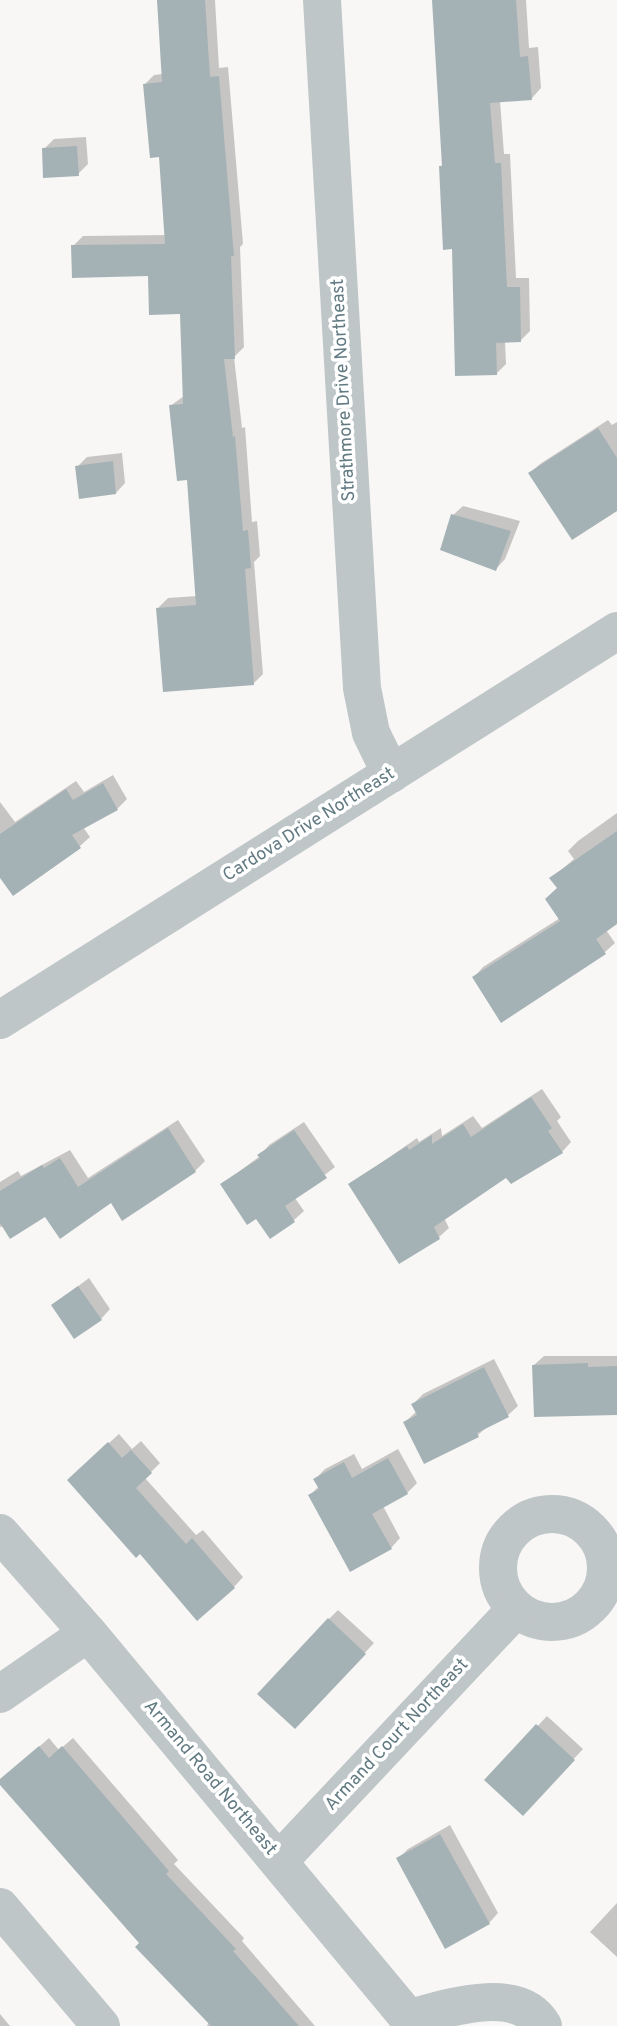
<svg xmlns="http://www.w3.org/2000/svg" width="617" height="2026" font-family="Overpass,sans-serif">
	<rect width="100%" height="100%" fill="#f8f7f5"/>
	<g fill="#0003">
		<path d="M158 0H215L219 68 228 67 243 244 240 247 244 347 234 357 242 428 245 427 252 522 257 521 260 556 254 562 263 674 253 684 158 608 168 598 197 596 188 478 170 406 184 396 181 312 149 274 73 246 83 236 166 235 161 155 145 84 154 75 163 74Z"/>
		<path d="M434 0H526L529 48 538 47 541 88 532 98 500 101 504 154H510L516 278H529L530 331 520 341H505L506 364 496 374 454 248 441 166 444 163Z"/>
		<path d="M86 137 88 164 78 174 44 149 54 139Z"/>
		<path d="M608 420 612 425 617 422V509L530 473 540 464Z"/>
		<path d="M122 453 125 483 116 493 77 467 87 457Z"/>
		<path d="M463 506 520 521 505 559 496 569 453 515Z"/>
		<path d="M113 775 127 799 117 809 83 827 90 837 80 846 13 894 0 875V802L15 822 76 781 84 792Z"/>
		<path d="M617 813V921L606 930 615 943 605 952 501 1020 474 977 483 967 560 918 559 888 552 878 574 859 568 851 578 841Z"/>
		<path d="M542 1089 561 1117 557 1121 571 1142 562 1152 506 1176 444 1218 449 1228 439 1237 399 1262 351 1184 417 1138 419 1142 441 1128 442 1136 473 1116 482 1128Z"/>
		<path d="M178 1120 205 1161 195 1171 111 1201 0 1227V1182L18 1171 21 1176 70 1150 88 1178Z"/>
		<path d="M304 1122 335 1167 295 1198 304 1211 294 1220 257 1217 222 1184 260 1156 269 1145Z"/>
		<path d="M89 1278 110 1309 101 1319 53 1305Z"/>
		<path d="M544 1356H617V1413L534 1365Z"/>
		<path d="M494 1359 518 1406 508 1415 489 1425 478 1435 405 1422 417 1411 413 1404 423 1394Z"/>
		<path d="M119 1434 132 1449 141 1441 160 1463 145 1478 196 1535 203 1530 243 1577 234 1587 79 1470Z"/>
		<path d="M398 1449 417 1483 407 1493 383 1506 400 1538 391 1548 310 1495 319 1486 315 1479 325 1469 354 1454 362 1469Z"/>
		<path d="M338 1610 374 1643 305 1717 329 1619Z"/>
		<path d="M547 1716 583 1749 532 1804 487 1780Z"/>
		<path d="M49 1738 59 1750 73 1738 178 1860 174 1864 244 1938 242 1941 315 2026H207L209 2021 0 1781Z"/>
		<path d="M450 1825 498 1913 489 1923 398 1859 408 1849Z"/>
		<path d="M617 1903V1957L590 1932Z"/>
		<path d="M0 2014 10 2026H0Z"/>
	</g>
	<g fill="#a5b2b5">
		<path d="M157 0H205L210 77 219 76 234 256H231L235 359H224L233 437 235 436 243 531 248 530 251 568 245 569 254 685 163 692 156 608 196 605 187 480 177 481 169 405 183 404 180 314 149 315 148 276 72 278 71 245 165 244 159 157 150 158 143 84 162 82Z"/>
		<path d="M432 0H516L520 57 528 56 532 100 490 103 495 163H501L507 287H520L521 342 496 343 497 375 455 376 452 249 443 250 439 166H442Z"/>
		<path d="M77 146 79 176 43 178 42 148Z"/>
		<path d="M598 428 617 458V511L572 540 528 473Z"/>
		<path d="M113 461 116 494 79 499 75 466Z"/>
		<path d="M451 514 511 531 496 571 440 550Z"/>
		<path d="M103 783 118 810 72 835 81 848 13 896 0 878V834L66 789 73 800Z"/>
		<path d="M617 831V924L596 939 606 954 501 1023 472 977 560 921 545 899 557 888 549 878Z"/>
		<path d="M531 1097 552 1128 548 1131 563 1153 511 1184 506 1178 434 1227 440 1239 399 1264 348 1184 407 1146 409 1150 432 1135V1144L463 1124 471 1137Z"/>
		<path d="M168 1128 196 1172 122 1221 111 1203 60 1239 45 1217 10 1239 0 1223V1191L42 1165 44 1168 60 1158 78 1187Z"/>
		<path d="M294 1130 327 1178 285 1206 295 1222 270 1239 256 1219 247 1225 220 1184 260 1158 257 1155Z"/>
		<path d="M78 1286 102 1320 74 1339 51 1305Z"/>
		<path d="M588 1363V1367L617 1366V1415L534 1417 532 1365Z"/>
		<path d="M484 1367 509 1417 477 1433 479 1437 424 1464 403 1422 417 1415 411 1404Z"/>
		<path d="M108 1442 122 1458 131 1450 152 1473 136 1488 186 1544 192 1538 235 1588 197 1621 140 1554 136 1558 67 1480Z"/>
		<path d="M388 1458 408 1494 372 1514 392 1549 350 1572 308 1495 319 1489 313 1479 344 1462 352 1478Z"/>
		<path d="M328 1618 366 1654 295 1729 257 1694Z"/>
		<path d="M536 1724 575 1760 523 1816 484 1780Z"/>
		<path d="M39 1746 49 1758 62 1746 169 1871 166 1874 236 1949 233 1951 299 2026H211L135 1947 139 1943 0 1785V1779Z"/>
		<path d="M440 1834 490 1924 445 1949 396 1858Z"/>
	</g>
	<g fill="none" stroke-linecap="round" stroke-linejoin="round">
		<g stroke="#bfc6c8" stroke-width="38">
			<path d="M322 0 362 688 371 733 391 774"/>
			<path d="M0 1020 617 631"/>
			<circle cx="552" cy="1568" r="54"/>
			<path d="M0 1533 88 1633 415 2026"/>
			<path d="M0 1694 88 1633"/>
			<path d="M279 1861 516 1609"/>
			<path d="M0 1907 101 2026"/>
			<path d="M411 2018C447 2008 519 1984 543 2026"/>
		</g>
	</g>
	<g text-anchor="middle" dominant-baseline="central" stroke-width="7" stroke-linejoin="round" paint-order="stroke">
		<g font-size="18" fill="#627a82" stroke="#fff">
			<text transform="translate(344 390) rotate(-93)">Strathmore Drive Northeast</text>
			<text transform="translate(309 825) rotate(-32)">Cardova Drive Northeast</text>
			<text transform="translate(397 1735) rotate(-47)">Armand Court Northeast</text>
			<text transform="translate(210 1778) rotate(50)">Armand Road Northeast</text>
		</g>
	</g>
</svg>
